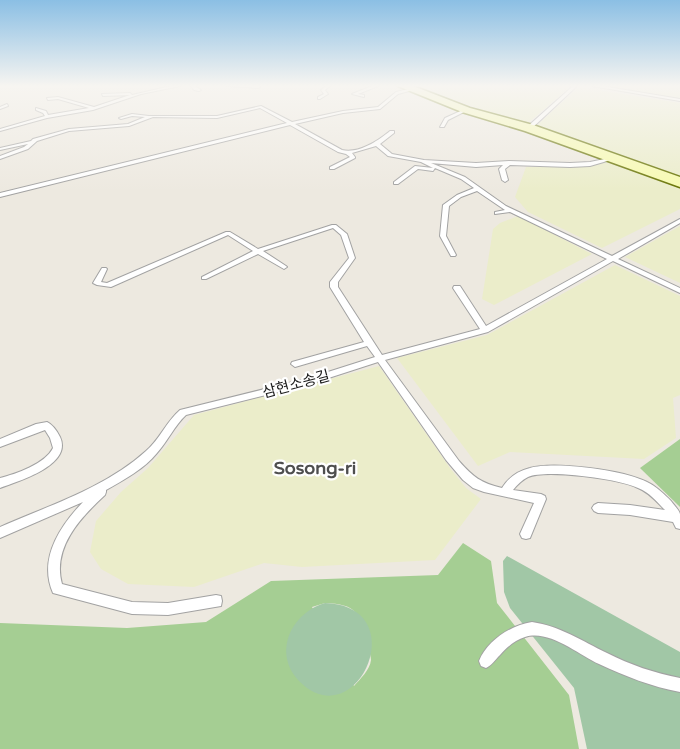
<svg xmlns="http://www.w3.org/2000/svg" width="680" height="749" font-family="'Varela Round','Noto Sans KR',sans-serif">
	<rect width="100%" height="100%" fill="#ede9e0"/>
	<g fill="#ebedca">
		<path d="M415 86H571L526 125Z"/>
		<path d="M601 86H680V99Z"/>
		<path d="M579 87 680 103V178L535 127Z"/>
		<path d="M609 161 680 187V209L602 248 528 212 515 197 526 167H574Z"/>
		<path d="M518 216 592 254 494 305 482 299 493 229 500 223Z"/>
		<path d="M680 226V283L625 257Z"/>
		<path d="M615 265 680 296V395L673 398 676 438 644 459 510 452 478 466 397 358 487 335Z"/>
		<path d="M379 366 450 468 466 488 481 499 435 560 302 567 264 563 194 587 128 584 101 569 90 552 96 521 121 492 148 468 194 415Z"/>
	</g>
	<g fill="#a5ce93" fill-rule="evenodd">
		<path d="M680 439V507L640 468Z"/>
		<path d="M463 543 491 561 497 603 569 695 579 749H0V623L127 628 206 622 271 581 438 575ZM325 603C356 604 360 613 366 640 367 646 371 654 371 660 370 670 360 679 354 686L312 607Z"/>
	</g>
	<g fill="#a1c7a6">
		<path d="M507 556 680 652V749H587L574 688 510 608 504 592 503 561Z"/>
		<path d="M325 603C416 606 356 739 299 681 272 653 291 613 325 603Z"/>
	</g>
	<g fill="none" stroke-linecap="round" stroke-linejoin="round">
		<g stroke="#a2a2a2" stroke-width="2">
			<g id="lane">
				<path d="M171 86H180L141 94 93 110 47 118 0 131V129L45 116 43 113 36 110V108L46 111 48 115 89 108 58 99 48 100 47 98 58 97 94 107 130 95 103 96 102 94 130 93 132 95Z"/>
				<path d="M191 86H195L201 90 199 91 194 90Z"/>
				<path d="M227 86H259L260 87 258 88Z"/>
				<path d="M326 86H330L325 90 328 94 320 99H318V97L324 94 321 90Z"/>
				<path d="M372 86H378L358 94 364 95V97L352 94Z"/>
				<path d="M573 86H577L531 129H527V127Z"/>
				<path d="M592 86H602L680 99V101Z"/>
				<path d="M412 88 413 90 398 94 380 109 343 113 295 124 342 150C358 154 378 141 390 131H394V133L380 144 392 154 424 160 476 163 509 161 570 163 590 162 614 157V159L590 166 570 167 510 165 505 169 508 180 505 182 502 180 499 169 503 165 476 167 431 163 465 177 506 206 612 256 680 219V223L618 259 680 288V293L613 261 488 332 385 360 459 461C473 477 481 483 502 488 509 477 518 471 530 468 554 461 624 470 647 482 656 486 664 494 671 501 674 505 679 510 680 514 680 518 680 525 680 529L676 528 673 522 630 515 598 513 594 511 592 508 594 505 598 503 630 505 665 510C657 502 649 492 638 488 619 479 547 469 528 477 522 480 517 485 513 490L541 494 545 496 546 499 530 538 526 539 522 538 520 534 534 503 484 492 473 488 463 480 446 460 378 362 310 384 186 415C174 426 168 441 157 453 144 469 124 480 106 490V492L105 495C80 518 52 548 62 584L132 602 168 603 216 595 221 596 222 601 221 606 168 615 132 614 53 593C38 559 60 526 83 502L0 538V527C50 505 105 488 146 451 160 439 166 422 180 410L309 378 375 357 367 346 295 367 291 364 292 362 364 342 330 287V282L349 258 341 235 333 228 263 251 286 266 287 267 284 269 258 254 206 279H202V277L253 251 228 235 111 287 97 285 93 283 102 268H106L107 269 101 282 107 283 226 232H230L258 249 332 225H336L347 234 355 258 338 282V287L382 355 480 329 453 288 454 286H460L486 326 607 259 510 212 495 214V212L505 210 477 191 461 197 449 206 446 236 456 255 455 256H451L440 236 443 205 457 195 474 188 461 179 435 168 433 171 418 169 398 184H394V182L415 166 433 168 421 162 388 156 376 146 352 153 355 157V158L334 169H330V167L350 157 346 154 338 152 290 125 0 197V193L287 123 260 108 217 118 153 117 129 126 69 131 37 141 28 149 0 159V156L24 147 28 144 0 150V148L31 141 33 139 69 129 128 124 145 117 132 116 121 119 119 118 132 114 149 116H217L261 106 292 122 343 111 378 107 396 92Z"/>
				<path d="M7 104 8 106 0 109V107Z"/>
				<path d="M465 109 468 110 448 120 444 127H440L445 118Z"/>
				<path d="M47 422C53 425 57 431 60 437 73 465 19 481 0 488V478C16 474 45 464 53 448L50 438 45 430 0 447V439L36 424Z"/>
				<path d="M532 622C560 626 582 641 607 653 630 665 655 673 680 678V692C652 687 625 676 599 664 579 655 549 629 525 637 515 640 506 648 500 655 495 660 492 665 486 668L481 666 479 661C487 641 511 625 532 622Z"/>
			</g>
		</g>
		<g stroke="#677302" stroke-width="3">
			<path id="secondary" d="M398 86H413L470 108 533 125 680 177V187L525 131 462 112Z"/>
		</g>
		<use href="#lane" fill="#fff" fill-rule="evenodd"/>
		<use href="#secondary" fill="#f7fbb0" fill-rule="evenodd"/>
	</g>
	<linearGradient id="sky" x2="0" y2="1"><stop stop-color="#8bbfe4"/><stop offset="0.45" stop-color="#f7f5f1"/><stop offset="1" stop-color="#f7f5f1" stop-opacity="0"/></linearGradient>
	<rect width="680" height="191" fill="url(#sky)"/>
	<g text-anchor="middle" dominant-baseline="central" stroke-width="4.5" stroke-linejoin="round" paint-order="stroke">
		<g font-size="15" fill="#1b1b1b" stroke="#fff">
			<text transform="translate(296 384) rotate(-15)">삼현소송길</text>
		</g>
		<g font-size="18" font-weight="bold" fill="#4e4e4e" stroke="#fff">
			<text x="315" y="468">Sosong-ri</text>
		</g>
	</g>
</svg>
